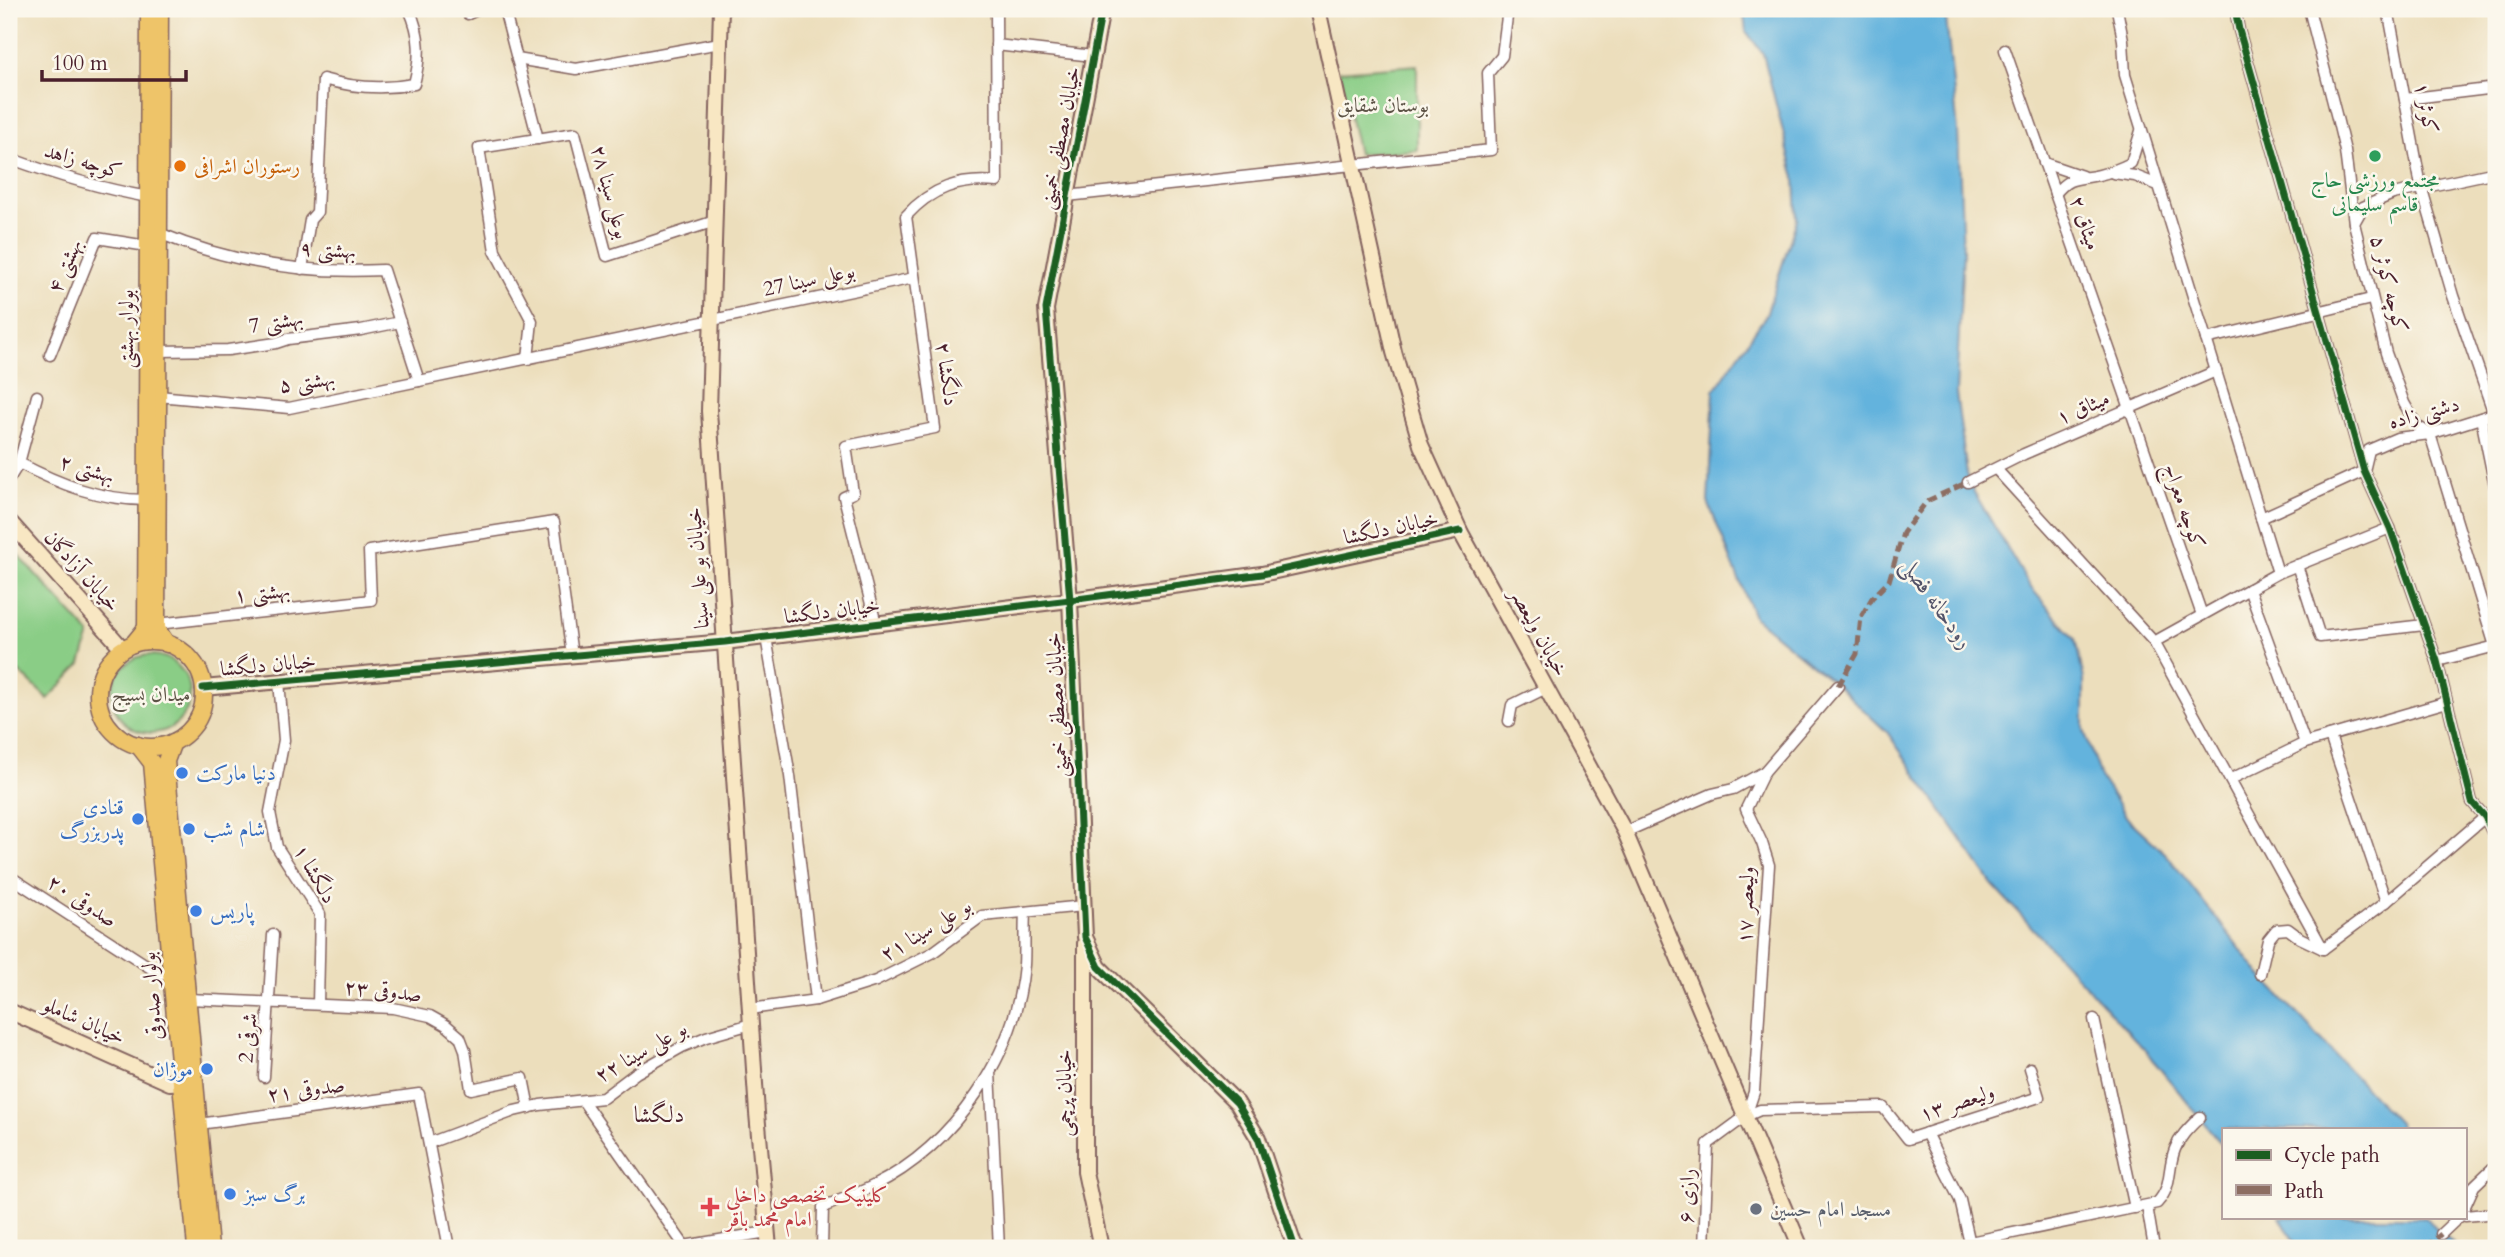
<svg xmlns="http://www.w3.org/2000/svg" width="2505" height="1257" font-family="Cardo,Amiri,serif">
	<rect width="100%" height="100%" fill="#fbf7ec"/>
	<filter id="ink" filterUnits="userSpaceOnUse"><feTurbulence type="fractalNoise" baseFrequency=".0143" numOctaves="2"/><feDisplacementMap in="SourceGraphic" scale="14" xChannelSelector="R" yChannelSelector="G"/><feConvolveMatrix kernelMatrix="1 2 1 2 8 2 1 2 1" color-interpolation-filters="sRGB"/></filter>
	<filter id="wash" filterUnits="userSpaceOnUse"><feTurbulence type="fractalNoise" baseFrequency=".00686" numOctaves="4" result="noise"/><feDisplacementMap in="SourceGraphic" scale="28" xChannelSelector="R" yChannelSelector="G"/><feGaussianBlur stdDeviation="1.57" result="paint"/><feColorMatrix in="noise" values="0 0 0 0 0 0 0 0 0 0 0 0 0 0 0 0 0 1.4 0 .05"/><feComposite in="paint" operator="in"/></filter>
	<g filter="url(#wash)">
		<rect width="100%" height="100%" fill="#ecdebc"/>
		<g fill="#8acd86" stroke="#6a7658" stroke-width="2">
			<path d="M1417 65V150L1358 154 1339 71Z"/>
			<path d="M11 547 90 634 81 664 48 699 9 662V549Z"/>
			<circle cx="151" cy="694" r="39"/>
		</g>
		<g fill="#63b3dd" stroke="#566984" stroke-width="2">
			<path d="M1743 9H1945L1958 131 1963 251 1956 393 1968 482 2031 588 2075 639 2084 679V730L2100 777 2128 819 2166 854 2260 974 2399 1124 2401 1129H2223V1146L2144 1049 1992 884 1887 732 1838 686 1754 617 1708 502 1714 391 1766 315 1797 219 1795 178 1763 54 1746 31Z"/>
			<path d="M2280 1217H2425L2457 1248H2297Z"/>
		</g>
	</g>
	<g filter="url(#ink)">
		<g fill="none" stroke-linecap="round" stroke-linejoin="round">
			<g stroke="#83625e" stroke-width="13">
				<g id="street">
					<path d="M466 9 468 14 479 9"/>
					<path d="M504 9 538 139"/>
					<path d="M2117 9 2123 40 2125 75 2278 573"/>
					<path d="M2235 9 2239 30 2364 471 2390 528 2437 661 2472 802 2485 817 2496 840"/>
					<path d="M2309 9 2337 118 2345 151 2354 223 2386 353 2404 403 2417 426 2430 434 2495 646"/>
					<path d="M2388 9 2421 186 2453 296 2494 414"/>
					<path d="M996 45 1093 56"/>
					<path d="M2005 50 2202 615"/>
					<path d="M517 59 576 69 720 43"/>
					<path d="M2405 99 2496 88"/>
					<path d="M9 158C55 175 99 188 148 197"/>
					<path d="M2044 163 2082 176"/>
					<path d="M2113 173 2135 176 2158 185"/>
					<path d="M2055 194C2070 175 2078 180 2099 175 2111 172 2121 168 2131 163L2141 131"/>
					<path d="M1067 196 1491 150 1488 73 1502 56 1508 9"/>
					<path d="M2354 223 2363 207 2393 194 2496 172"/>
					<path d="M159 233C230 263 306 274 383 270L419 381"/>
					<path d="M302 269 310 220 317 212 323 79C354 88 382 90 414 84 421 57 421 35 409 9"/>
					<path d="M2206 339 2371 299"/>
					<path d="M158 351 228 350 276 343 288 339 361 330 400 322"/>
					<path d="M50 355 97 238 147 246"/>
					<path d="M528 359 532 321 495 251 479 148 575 133 607 256 715 221"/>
					<path d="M158 396 289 408 914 278"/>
					<path d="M2481 418 2496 491"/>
					<path d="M19 463C59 484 100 500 146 500"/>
					<path d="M1996 469 2154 642 2323 949"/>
					<path d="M9 479 19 463 37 396"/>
					<path d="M1968 482 2024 454 2216 371"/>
					<path d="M2261 518 2364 471 2369 450 2397 438 2430 434 2496 413"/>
					<path d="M2297 565 2320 637 2424 625"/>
					<path d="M2249 589 2305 743"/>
					<path d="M157 624 371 600 369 551 554 522 572 656"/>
					<path d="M876 624 844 497 853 493 846 446 935 428 906 216C931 188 960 178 997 182L996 9"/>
					<path d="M766 637 790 776 816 1000"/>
					<path d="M2154 642 2278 573 2390 528"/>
					<path d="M2437 661 2496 646"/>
					<path d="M279 681 284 740 270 812 277 847 320 914 318 1004"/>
					<path d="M1509 721 1512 705 1546 688"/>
					<path d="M2330 736 2386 902"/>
					<path d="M1764 772 1838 686"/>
					<path d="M2231 779 2305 743 2447 702"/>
					<path d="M1625 832 1712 794 1733 789 1764 772 1746 809 1762 843 1769 865 1754 1092 1746 1116"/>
					<path d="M9 876 160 974 171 973"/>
					<path d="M2260 974 2268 940 2276 930 2288 929 2300 938 2323 949 2386 902 2485 817 2496 813"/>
					<path d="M188 999 393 1008 430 1016 446 1025 460 1037 465 1050 471 1089 523 1078 529 1108"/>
					<path d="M750 1009 816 1000 876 981 932 953 982 916 1084 906"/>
					<path d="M2094 1019 2135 1208"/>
					<path d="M990 1072 999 1248"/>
					<path d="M264 1077 273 935"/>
					<path d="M583 1101 686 1248"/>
					<path d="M199 1124 419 1094 449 1248"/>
					<path d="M1926 1133 1960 1200 1971 1248"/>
					<path d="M429 1143 514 1111 540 1105 603 1098 636 1073 682 1047 706 1037 751 1024"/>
					<path d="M2147 1206 2154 1248"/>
					<path d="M2465 1206 2474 1186 2496 1165"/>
					<path d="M2465 1216 2496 1213"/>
					<path d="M2441 1234 2459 1217"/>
					<path d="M1970 1242 2157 1203C2173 1186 2167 1169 2175 1149 2180 1136 2190 1127 2200 1117"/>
					<path d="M684 1246 767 1232"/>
					<path d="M822 1248 823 1207C840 1200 857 1194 873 1186 954 1146 1016 1055 1024 965 1025 948 1024 930 1025 912"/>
					<path d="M1704 1248 1708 1144 1746 1116 1760 1110 1883 1107 1908 1139 2039 1097 2030 1068"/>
				</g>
			</g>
			<g stroke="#83625e" stroke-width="18">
				<g id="secondary">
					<path d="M721 9 709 411 757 1113 769 1248"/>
					<path d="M1102 9 1046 309 1070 600 1085 937 1099 967 1237 1103 1258 1138 1295 1248"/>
					<path d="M1318 9 1394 352 1421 445 1460 531 1625 832 1801 1248"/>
					<path d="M9 521 123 649"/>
					<path d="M203 688 725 642 1070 600 1262 574 1460 531"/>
					<path d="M1085 943V1172L1101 1248"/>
					<path d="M9 1011 170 1083 181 1082"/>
				</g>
			</g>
			<g stroke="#83625e" stroke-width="19">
				<g id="primary">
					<path d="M160 9 157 629 167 644"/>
					<circle cx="151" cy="694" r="53"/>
					<path d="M133 644 146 628 149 9"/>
					<path d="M173 742 166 761 210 1248"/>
					<path d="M138 745 152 763 196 1248"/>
				</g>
			</g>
			<use href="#street" stroke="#fff" stroke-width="10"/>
			<use href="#secondary" stroke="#f8e7c3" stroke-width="14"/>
			<use href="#primary" stroke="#eec469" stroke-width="16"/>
			<g stroke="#8d6e63" stroke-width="5" stroke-dasharray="10 5" stroke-linecap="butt">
				<path d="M1838 686 1857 654 1861 617 1872 598 1889 581 1903 533 1927 501 1968 482"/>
				<path d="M2425 1248 2441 1234"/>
			</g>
			<g stroke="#fbf7ec" stroke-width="11">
				<g id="cycleway">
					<path d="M1102 9 1046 309 1070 600 1085 937 1099 967 1237 1103 1258 1138 1295 1248"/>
					<path d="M2235 9 2239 30 2364 471 2390 528 2437 661 2472 802 2485 817 2496 840"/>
					<path d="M203 688 725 642 1070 600 1262 574 1460 531"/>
				</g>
			</g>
			<use href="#cycleway" stroke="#1b5e20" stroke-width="7"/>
		</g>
	</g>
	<circle fill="#2e9e5b" stroke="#fbf7ec" stroke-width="2.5" cx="2375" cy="156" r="7"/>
	<circle fill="#e8710a" stroke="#fbf7ec" stroke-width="2.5" cx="180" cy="166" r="7"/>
	<g fill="#3f7fe0" stroke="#fbf7ec" stroke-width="2.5">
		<circle cx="182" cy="773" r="7"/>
		<circle cx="138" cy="819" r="7"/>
		<circle cx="189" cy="829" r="7"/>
		<circle cx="196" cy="911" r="7"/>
		<circle cx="207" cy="1069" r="7"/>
		<circle cx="230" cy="1194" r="7"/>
	</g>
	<path fill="#e0444e" stroke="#fbf7ec" stroke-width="2.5" d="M706.5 1196.5h7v7h7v7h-7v7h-7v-7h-7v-7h7z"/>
	<circle fill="#6b7280" stroke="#fbf7ec" stroke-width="2.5" cx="1756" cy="1209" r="7"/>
	<g text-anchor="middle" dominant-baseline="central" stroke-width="5" stroke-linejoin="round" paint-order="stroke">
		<g font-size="21" fill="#5d5346" stroke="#fbf7ec">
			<text x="1383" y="105">بوستان شقایق</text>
			<text x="151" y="694">میدان بسیج</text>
		</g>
		<g font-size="21" fill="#4a1f2b" stroke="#fbf7ec">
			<text transform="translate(2426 108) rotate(79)">کوثر ۱</text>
			<text transform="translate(1060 138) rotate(-79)">خیابان مصطفی خمینی</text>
			<text transform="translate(83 161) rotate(16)">کوچه زاهد</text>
			<text transform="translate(610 192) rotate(75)">بوعلی سینا ۲۸</text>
			<text transform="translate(2085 223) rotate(71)">میثاق ۲</text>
			<text transform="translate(328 250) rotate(3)">بهشتی ۹</text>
			<text transform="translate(65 266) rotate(-67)">بهشتی ۴</text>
			<text transform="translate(809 280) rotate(-12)">بوعلی سینا 27</text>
			<text transform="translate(2389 284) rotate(76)">کوچه کوثر ۵</text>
			<text transform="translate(276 322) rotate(-9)">بهشتی 7</text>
			<text transform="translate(126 329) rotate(-90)">بولوار بهشتی</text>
			<text transform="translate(947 374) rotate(82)">دلگشا ۲</text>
			<text transform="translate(307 382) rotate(-8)">بهشتی ۵</text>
			<text transform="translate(2083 408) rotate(-23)">میثاق ۱</text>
			<text transform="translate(2424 413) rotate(-15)">دشتی زاده</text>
			<text transform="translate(87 469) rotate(16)">بهشتی ۲</text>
			<text transform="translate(2184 506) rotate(71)">کوچه معراج</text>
			<text transform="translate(1391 528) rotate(-12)">خیابان دلگشا</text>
			<text transform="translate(698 568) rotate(-94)">خیابان بو علی سینا</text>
			<text transform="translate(82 571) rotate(48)">خیابان آزادگان</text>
			<text transform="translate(262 593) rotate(-6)">بهشتی ۱</text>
			<text transform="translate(832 611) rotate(-7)">خیابان دلگشا</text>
			<text transform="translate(1539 632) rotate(61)">خیابان ولیعصر</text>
			<text transform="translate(268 665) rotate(-5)">خیابان دلگشا</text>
			<text transform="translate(1057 705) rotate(-93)">خیابان مصطفی خمینی</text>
			<text transform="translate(315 874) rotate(60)">دلگشا ۱</text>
			<text transform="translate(82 901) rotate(33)">صدوقی ۲۰</text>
			<text transform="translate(1746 905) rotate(-88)">ولیعصر ۱۷</text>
			<text transform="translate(926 930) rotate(-31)">بو علی سینا ۲۱</text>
			<text transform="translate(383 991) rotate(6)">صدوقی ۲۳</text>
			<text transform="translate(152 996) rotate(-95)">بولوار صدوقی</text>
			<text transform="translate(84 1021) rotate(24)">خیابان شاملو</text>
			<text transform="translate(248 1038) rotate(-85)">شرقی 2</text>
			<text transform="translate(641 1052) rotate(-30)">بو علی سینا ۲۲</text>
			<text transform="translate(306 1090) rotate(-8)">صدوقی ۲۱</text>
			<text transform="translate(1064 1093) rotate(-90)">خیابان پرچمی</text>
			<text transform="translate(1957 1103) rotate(-18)">ولیعصر ۱۳</text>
			<text transform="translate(1687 1196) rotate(-88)">رازی ۶</text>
		</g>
		<g font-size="21" fill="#c56008" stroke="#fbf7ec" text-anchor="start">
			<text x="194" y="166">رستوران اشرافی</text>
		</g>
		<g font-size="21" fill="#27864d" stroke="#fbf7ec">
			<text x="2375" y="180">مجتمع ورزشی حاج<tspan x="2375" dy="24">قاسم سلیمانی</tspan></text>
		</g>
		<g font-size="21" fill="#366cbe" stroke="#fbf7ec" text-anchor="start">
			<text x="196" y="773">دنیا مارکت</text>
			<text x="124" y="807" text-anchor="end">قنادی<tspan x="124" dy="24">پدربزرگ</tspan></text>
			<text x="203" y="829">شام شب</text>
			<text x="210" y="911">پاریس</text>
			<text x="193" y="1069" text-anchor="end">موژان</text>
			<text x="244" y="1194">برگ سبز</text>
		</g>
		<g font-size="21" fill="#be3a42" stroke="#fbf7ec" text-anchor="start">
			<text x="726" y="1195">کلینیک تخصصی داخلی<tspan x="726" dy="24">امام محمد باقر</tspan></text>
		</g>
		<g font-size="21" fill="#5b616d" stroke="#fbf7ec" text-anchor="start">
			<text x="1770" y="1209">مسجد امام حسین</text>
		</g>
		<g font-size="23" font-style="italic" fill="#535369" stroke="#fbf7ec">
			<text transform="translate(1937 603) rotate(54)">رودخانه فصلی</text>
		</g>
		<g font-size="23" fill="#4a1f2b" stroke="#fbf7ec">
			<text x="659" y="1114">دلگشا</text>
		</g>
	</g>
	<rect width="2505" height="1257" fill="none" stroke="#fbf7ec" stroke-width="35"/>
	<rect x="2222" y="1128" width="245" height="91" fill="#fbf7ec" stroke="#b4a19f" stroke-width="2"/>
	<rect x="2236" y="1150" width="35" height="10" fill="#1b5e20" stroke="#b4a19f" stroke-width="2"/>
	<text x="2284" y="1162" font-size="21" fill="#4a1f2b">Cycle path</text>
	<rect x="2236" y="1185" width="35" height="10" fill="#8d6e63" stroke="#b4a19f" stroke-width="2"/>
	<text x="2284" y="1198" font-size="21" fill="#4a1f2b">Path</text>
	<path d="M42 70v10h144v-10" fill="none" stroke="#4a1f2b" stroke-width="3.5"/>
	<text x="52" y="70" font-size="21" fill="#4a1f2b" stroke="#fbf7ec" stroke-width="5" paint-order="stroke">100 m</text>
</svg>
